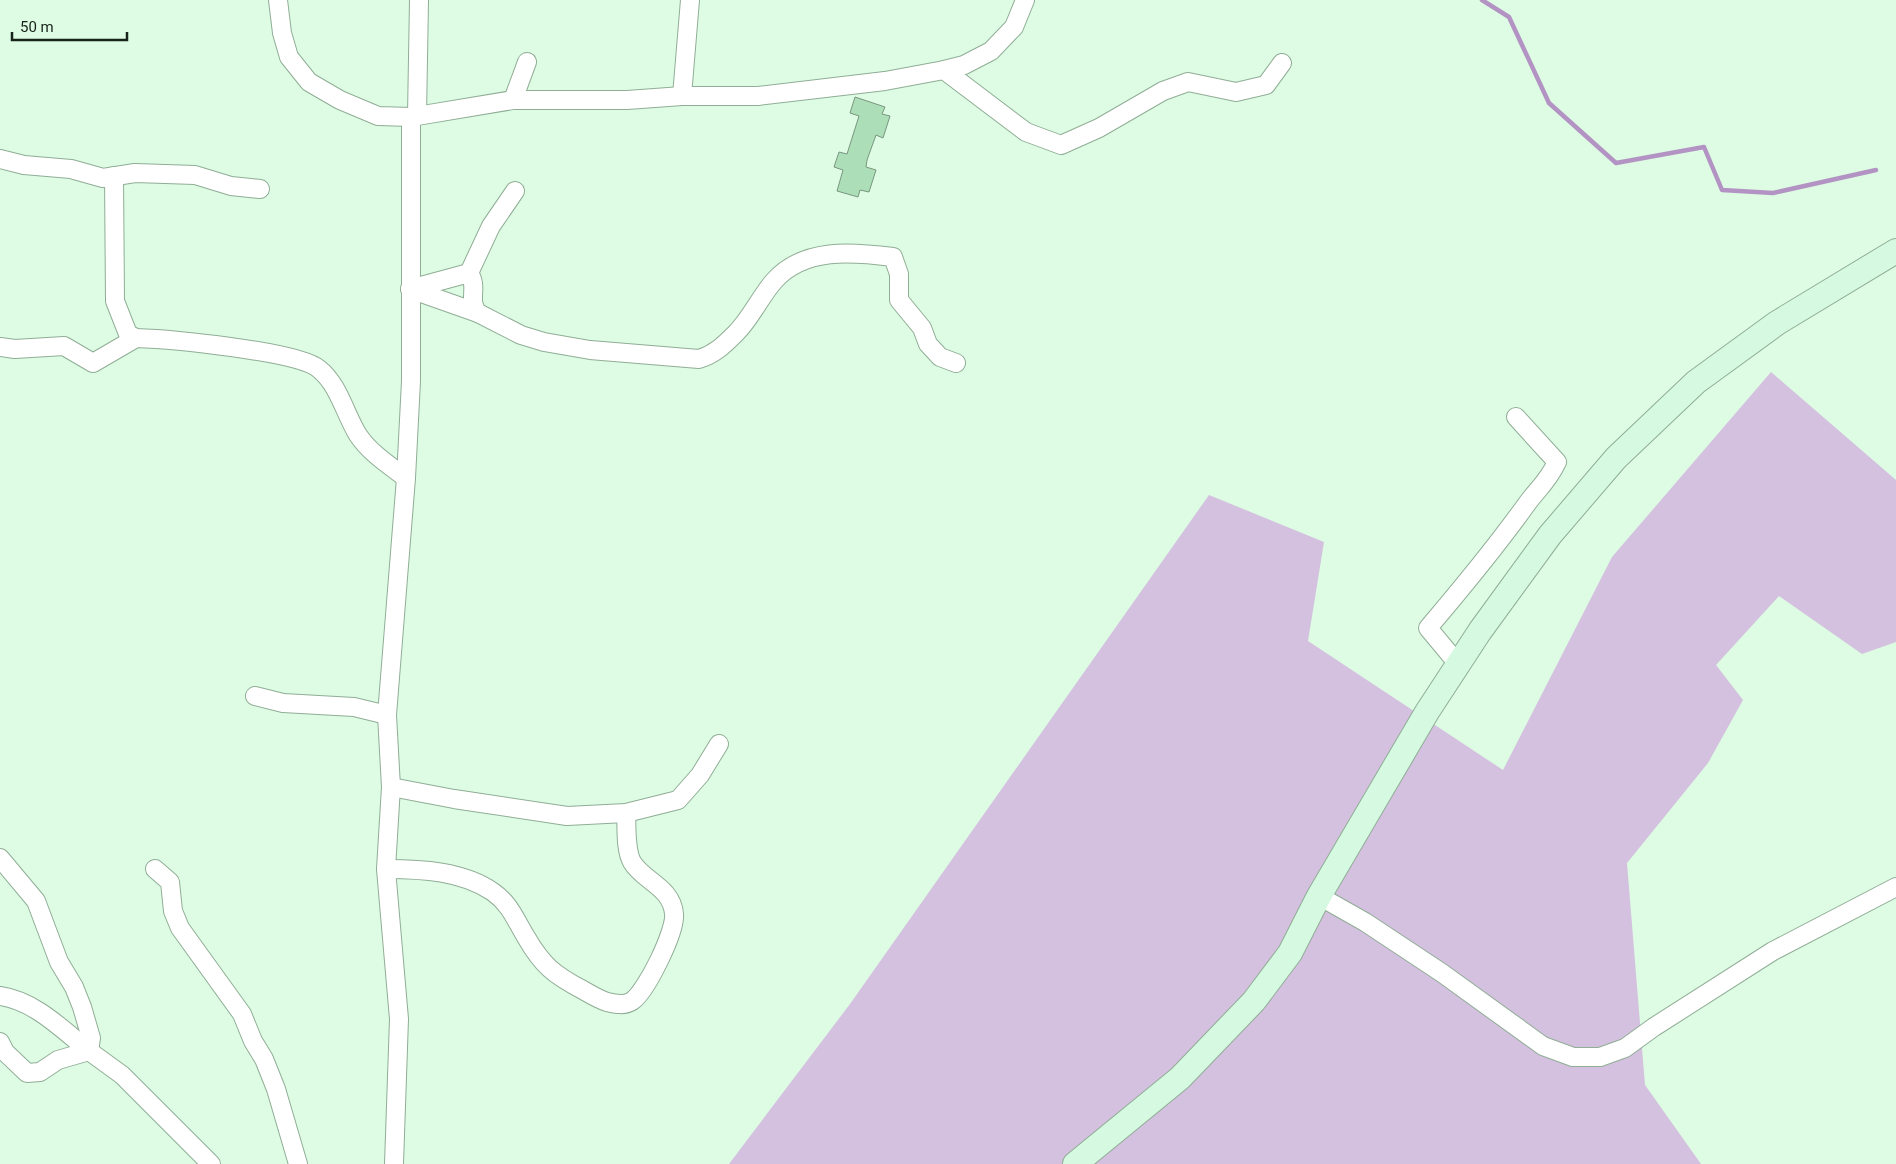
<svg xmlns="http://www.w3.org/2000/svg" width="1896" height="1164" font-family="Roboto,sans-serif">
	<rect width="100%" height="100%" fill="#ddfce3"/>
	<path fill="#d4c0df" d="M1771 372 1896 480V642L1862 654 1779 596 1716 665 1743 700 1708 763 1627 863 1645 1085 1701 1164H729L850 1004 1209 495 1324 542 1308 641 1503 770 1612 557Z"/>
	<g fill="none" stroke-linecap="round" stroke-linejoin="round">
		<path stroke="#b393c3" stroke-width="4.5" d="M1482 0 1509 17 1549 103 1616 163 1704 147 1722 190 1773 193 1876 170"/>
	</g>
	<path fill="#acdfb8" stroke="#7a9680" d="M855 97 885 107 882 114 890 116 883 138 876 135 867 160 866 167 876 170 869 192 860 190 858 197 837 191 843 170 834 167 839 152 847 154 859 116 850 113Z"/>
	<g fill="none" stroke-linecap="round" stroke-linejoin="round">
		<g stroke="#90ad96" stroke-width="20">
			<g id="street">
				<path d="M278 0 282 33 289 57 309 82 340 100 378 116 411 117 513 100H627L682 96H758L885 81 944 70 964 65 991 51 1014 27 1025 0"/>
				<path d="M944 70 1026 132 1061 145 1099 128 1163 91 1188 82 1236 92 1266 85 1282 63"/>
				<path d="M682 96 690 0"/>
				<path d="M513 100 527 62"/>
				<path d="M417 116 419 0"/>
				<path d="M0 159 24 165 71 169 103 178 135 173 195 175 231 186 260 189"/>
				<path d="M114 176 115 301 128 334 136 338C168 339 298 351 319 369 339 385 345 414 358 435 370 453 389 465 406 478"/>
				<path d="M469 273 491 226 515 191"/>
				<path d="M410 289 469 273C479 288 467 300 478 313L521 335 544 342 590 350 699 359C715 354 724 345 736 333 751 318 760 297 774 281 804 247 853 252 893 257L899 274V300L922 328 928 344 940 357 956 363"/>
				<path d="M410 289 478 313"/>
				<path d="M0 347 15 349 64 346 93 363 136 338"/>
				<path d="M1458 664 1428 628C1462 588 1495 548 1526 505 1538 488 1547 483 1557 462L1516 417"/>
				<path d="M255 696 283 703 354 707 387 715"/>
				<path d="M391 787 454 799 567 816 626 813 678 800 700 775 719 744"/>
				<path d="M0 858 36 901 59 962 74 987 82 1007 91 1038 89 1051"/>
				<path d="M155 869 170 882 173 911 180 928 242 1014 253 1041 264 1059 276 1089 298 1164"/>
				<path d="M386 869C421 869 463 871 493 892 510 904 515 919 526 937 542 965 554 975 583 990 590 994 598 999 607 1002 615 1004 625 1006 632 1001 646 992 676 931 674 914 672 887 643 881 632 862 625 849 627 828 626 813"/>
				<path d="M1319 896 1365 922 1442 973 1543 1046 1573 1057H1600L1625 1048 1654 1027 1773 951 1896 887"/>
				<path d="M0 996C35 1001 63 1030 89 1051"/>
				<path d="M0 1042 5 1052 27 1073 40 1072 58 1060 89 1051 122 1075 211 1164"/>
				<path d="M394 1164 399 1019 386 869 391 787 387 715 406 478 411 381V117"/>
			</g>
		</g>
		<g stroke="#90ad96" stroke-width="26">
			<path id="secondary" d="M1075 1164 1180 1078 1254 1001 1290 953 1319 896 1427 712 1480 631 1550 535 1616 458 1696 382 1777 323 1896 251"/>
		</g>
		<use href="#street" stroke="#fff" stroke-width="18"/>
		<use href="#secondary" stroke="#d6fae1" stroke-width="24"/>
	</g>
	<path d="M12 32v8h115v-8" fill="none" stroke="#17221a" stroke-width="2.5"/>
	<text x="20" y="32" font-size="15" fill="#17221a" stroke="#ddfce3" stroke-width="4" paint-order="stroke">50 m</text>
</svg>
